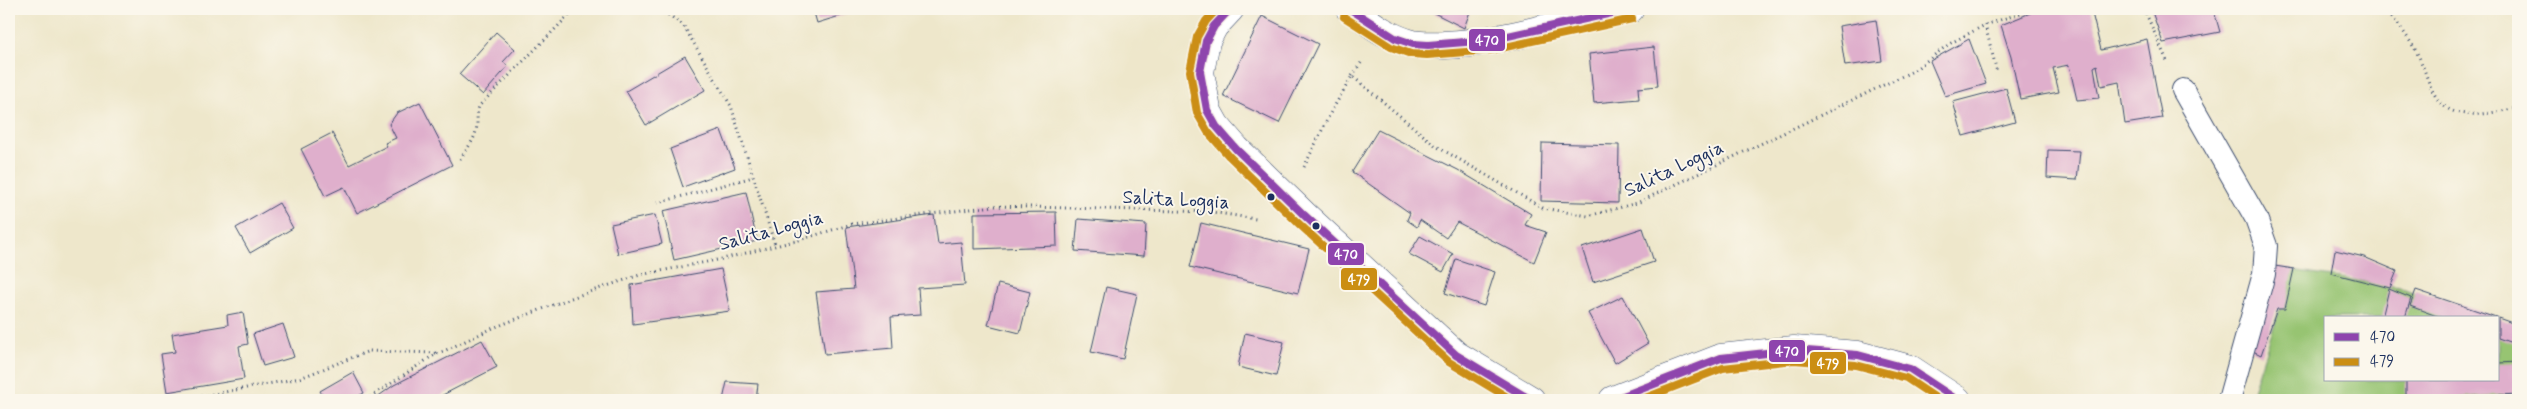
<svg xmlns="http://www.w3.org/2000/svg" width="2527" height="409" font-family="Mynerve,sans-serif">
	<rect width="100%" height="100%" fill="#fbf7ec"/>
	<filter id="ink" filterUnits="userSpaceOnUse"><feTurbulence type="fractalNoise" baseFrequency=".02" numOctaves="2"/><feDisplacementMap in="SourceGraphic" scale="10" xChannelSelector="R" yChannelSelector="G"/><feConvolveMatrix kernelMatrix="1 2 1 2 8 2 1 2 1" color-interpolation-filters="sRGB"/></filter>
	<filter id="wash" filterUnits="userSpaceOnUse"><feTurbulence type="fractalNoise" baseFrequency=".0096" numOctaves="4" result="noise"/><feDisplacementMap in="SourceGraphic" scale="20" xChannelSelector="R" yChannelSelector="G"/><feGaussianBlur stdDeviation="1.12" result="paint"/><feColorMatrix in="noise" values="0 0 0 0 0 0 0 0 0 0 0 0 0 0 0 0 0 1.4 0 .05"/><feComposite in="paint" operator="in"/></filter>
	<g filter="url(#wash)">
		<rect width="100%" height="100%" fill="#eee7cb"/>
		<path fill="#97c472" stroke="#597a68" d="M2292 271 2400 287 2477 318H2326V380H2498V326L2518 335V400H2250Z"/>
		<g id="blocks">
			<g fill="#dfafcc">
				<path d="M813 9H863L817 23Z"/>
				<path d="M1426 9H1471L1464 28Z"/>
				<path d="M2040 9H2091L2101 50 2147 39 2162 118 2125 124 2119 82 2101 86 2097 65 2094 67 2099 98 2077 100 2069 65 2053 68 2059 92 2020 99 2011 57 2001 25Z"/>
				<path d="M2151 9H2222L2214 11 2220 32 2163 43Z"/>
				<path d="M1262 16 1318 44 1279 123 1223 96Z"/>
				<path d="M1876 20 1882 61 1845 66 1839 26Z"/>
				<path d="M496 32 515 49 503 62 508 66 483 95 459 74Z"/>
				<path d="M1969 39 1986 84 1945 96 1930 61Z"/>
				<path d="M1654 47 1658 86 1638 88 1639 99 1594 103 1589 54Z"/>
				<path d="M685 56 705 90 646 125 626 91Z"/>
				<path d="M2006 88 2015 122 1963 136 1953 102Z"/>
				<path d="M420 102 452 165 357 213 344 187 325 196 301 149 332 133 349 165 387 146 385 143 396 138 389 124 397 113Z"/>
				<path d="M721 130 735 168 683 187 670 149Z"/>
				<path d="M1378 130 1458 170 1531 214 1525 225 1546 232 1534 262 1457 222 1446 238 1420 220 1417 227 1407 220 1410 213 1352 172Z"/>
				<path d="M1542 143 1619 145 1618 203 1541 201Z"/>
				<path d="M2048 150 2080 151 2077 180 2047 178Z"/>
				<path d="M746 192 757 241 674 260 663 211Z"/>
				<path d="M279 203 293 228 250 253 236 228Z"/>
				<path d="M1056 212 1057 246 974 249V213Z"/>
				<path d="M655 215 662 244 618 254 611 224Z"/>
				<path d="M934 215 938 244 961 242 965 285 918 288 920 315 891 317 893 348 825 354 816 292 854 289 846 227Z"/>
				<path d="M1078 219 1146 224 1144 256 1075 251Z"/>
				<path d="M1201 223 1309 249 1298 293 1190 267Z"/>
				<path d="M1643 228 1654 262 1593 282 1582 248Z"/>
				<path d="M1420 236 1453 254 1443 272 1409 254Z"/>
				<path d="M2335 250 2364 257 2397 271 2390 288 2331 273Z"/>
				<path d="M1456 259 1495 272 1484 306 1445 293Z"/>
				<path d="M2275 266 2294 269 2285 309H2277L2261 355 2249 349Z"/>
				<path d="M721 269 730 311 633 324 631 285Z"/>
				<path d="M998 284 1030 292 1020 333 988 325Z"/>
				<path d="M1106 287 1137 294 1123 359 1091 352Z"/>
				<path d="M2389 289 2411 298 2405 318H2382Z"/>
				<path d="M2416 290 2496 317 2495 318H2442L2410 306Z"/>
				<path d="M1623 296 1648 343 1615 363 1588 313Z"/>
				<path d="M243 312 248 344 239 346 244 379 167 392 161 354 175 352 172 334 228 325 227 315Z"/>
				<path d="M2498 318 2518 325V345L2498 338Z"/>
				<path d="M283 324 294 357 263 366 253 334Z"/>
				<path d="M1245 333 1284 342 1276 376 1238 367Z"/>
				<path d="M482 340 497 367 433 400H373L394 385Z"/>
				<path d="M2518 362V394L2406 400V380H2498V363Z"/>
				<path d="M353 372 364 393 351 400H325L320 391Z"/>
				<path d="M727 382 758 384 756 400H723Z"/>
			</g>
		</g>
	</g>
	<g filter="url(#ink)">
		<use href="#blocks" fill-opacity="0" stroke="#3b4b6e" stroke-width="1"/>
		<g fill="none" stroke-linecap="round" stroke-linejoin="round">
			<g stroke="#3b4b6e" stroke-width="24">
				<path id="service" d="M2183 90 2256 218 2266 246 2264 274 2229 400"/>
			</g>
			<g stroke="#3b4b6e" stroke-width="29">
				<g id="minor">
					<path d="M1230 9 1214 26 1206 41 1200 72 1207 110 1216 126 1236 149 1304 215 1456 355 1531 400"/>
					<path d="M1350 9C1370 23 1388 38 1413 44 1422 46 1433 45 1443 45 1507 43 1568 20 1630 9"/>
					<path d="M1613 400 1721 358 1794 350 1858 355 1910 369 1957 400"/>
				</g>
			</g>
			<g stroke="#3b4b6e" stroke-width="3" stroke-dasharray="1 4" stroke-linecap="butt">
				<path d="M660 9 683 25 731 106 775 245"/>
				<path d="M2144 9 2167 61"/>
				<path d="M2385 9C2397 22 2409 38 2417 53 2428 73 2430 105 2456 112 2475 118 2499 111 2518 108"/>
				<path d="M1985 25 1997 72"/>
				<path d="M1352 76 1363 60"/>
				<path d="M460 159C466 150 474 141 476 131 478 122 476 115 479 106L575 9"/>
				<path d="M1304 167 1331 112 1352 76 1436 146 1543 208 1588 216 1637 203 1913 71 1949 44 1985 25 2033 9"/>
				<path d="M657 203 753 177"/>
				<path d="M182 400 300 378 369 351 436 353"/>
				<path d="M366 400 431 357 493 328 571 298 640 275 722 259 799 240 852 224 994 206 1212 212 1256 219"/>
			</g>
			<use href="#service" stroke="#fff" stroke-width="22"/>
			<use href="#minor" stroke="#fff" stroke-width="28"/>
			<g stroke="#fbf7ec" stroke-width="11">
				<g id="bus-1">
					<path d="M1230 9 1214 26 1206 41 1200 72 1207 110 1216 126 1236 149 1304 215 1456 355 1531 400"/>
					<path d="M1350 9 1395 38 1413 44 1428 45 1490 40 1630 9"/>
					<path d="M1613 400 1721 358 1794 350 1858 355 1910 369 1957 400"/>
				</g>
			</g>
			<g stroke="#fbf7ec" stroke-width="11">
				<g id="bus-2">
					<path d="M1217 9 1206 21 1197 37 1190 71 1197 113 1208 132 1229 156 1297 222 1449 362 1512 400"/>
					<path d="M1344 17 1391 47 1411 54 1427 55 1492 50 1632 19"/>
					<path d="M1640 400 1723 368 1794 360 1856 365 1906 378 1939 400"/>
				</g>
			</g>
			<use href="#bus-1" stroke="#8e44ad" stroke-width="8"/>
			<use href="#bus-2" stroke="#cb8e13" stroke-width="8"/>
		</g>
	</g>
	<g fill="#1b2f5e" stroke="#fbf7ec" stroke-width="2">
		<circle cx="1271" cy="197" r="4.5"/>
		<circle cx="1316" cy="226" r="4.5"/>
	</g>
	<g text-anchor="middle" dominant-baseline="central" stroke-width="4" stroke-linejoin="round" paint-order="stroke">
		<g font-size="19" fill="#1b2f5e" stroke="#fbf7ec">
			<text transform="translate(1674 169) rotate(-25)">Salita Loggia</text>
			<text transform="translate(1176 200) rotate(3)">Salita Loggia</text>
			<text transform="translate(771 231) rotate(-15)">Salita Loggia</text>
		</g>
	</g>
	<g stroke="#fbf7ec" stroke-width="2">
		<rect x="1468" y="28" width="38" height="24" rx="5" fill="#8e44ad"/>
		<rect x="1327" y="242" width="38" height="24" rx="5" fill="#8e44ad"/>
		<rect x="1340" y="267" width="38" height="24" rx="5" fill="#cb8e13"/>
		<rect x="1768" y="339" width="38" height="24" rx="5" fill="#8e44ad"/>
		<rect x="1809" y="351" width="38" height="24" rx="5" fill="#cb8e13"/>
	</g>
	<g font-size="14" text-anchor="middle" font-weight="bold" fill="#fff">
		<text x="1487" y="45">470</text>
		<text x="1346" y="259">470</text>
		<text x="1359" y="284">479</text>
		<text x="1787" y="356">470</text>
		<text x="1828" y="368">479</text>
	</g>
	<rect width="2527" height="409" fill="none" stroke="#fbf7ec" stroke-width="30"/>
	<rect x="2324" y="316" width="175" height="65" fill="#fbf7ec" stroke="#a1a7b3"/>
	<rect x="2334" y="333" width="25" height="8" fill="#8e44ad" stroke="#a1a7b3"/>
	<text x="2370" y="342" font-size="15" fill="#1b2f5e">470</text>
	<rect x="2334" y="358" width="25" height="8" fill="#cb8e13" stroke="#a1a7b3"/>
	<text x="2370" y="366" font-size="15" fill="#1b2f5e">479</text>
</svg>
